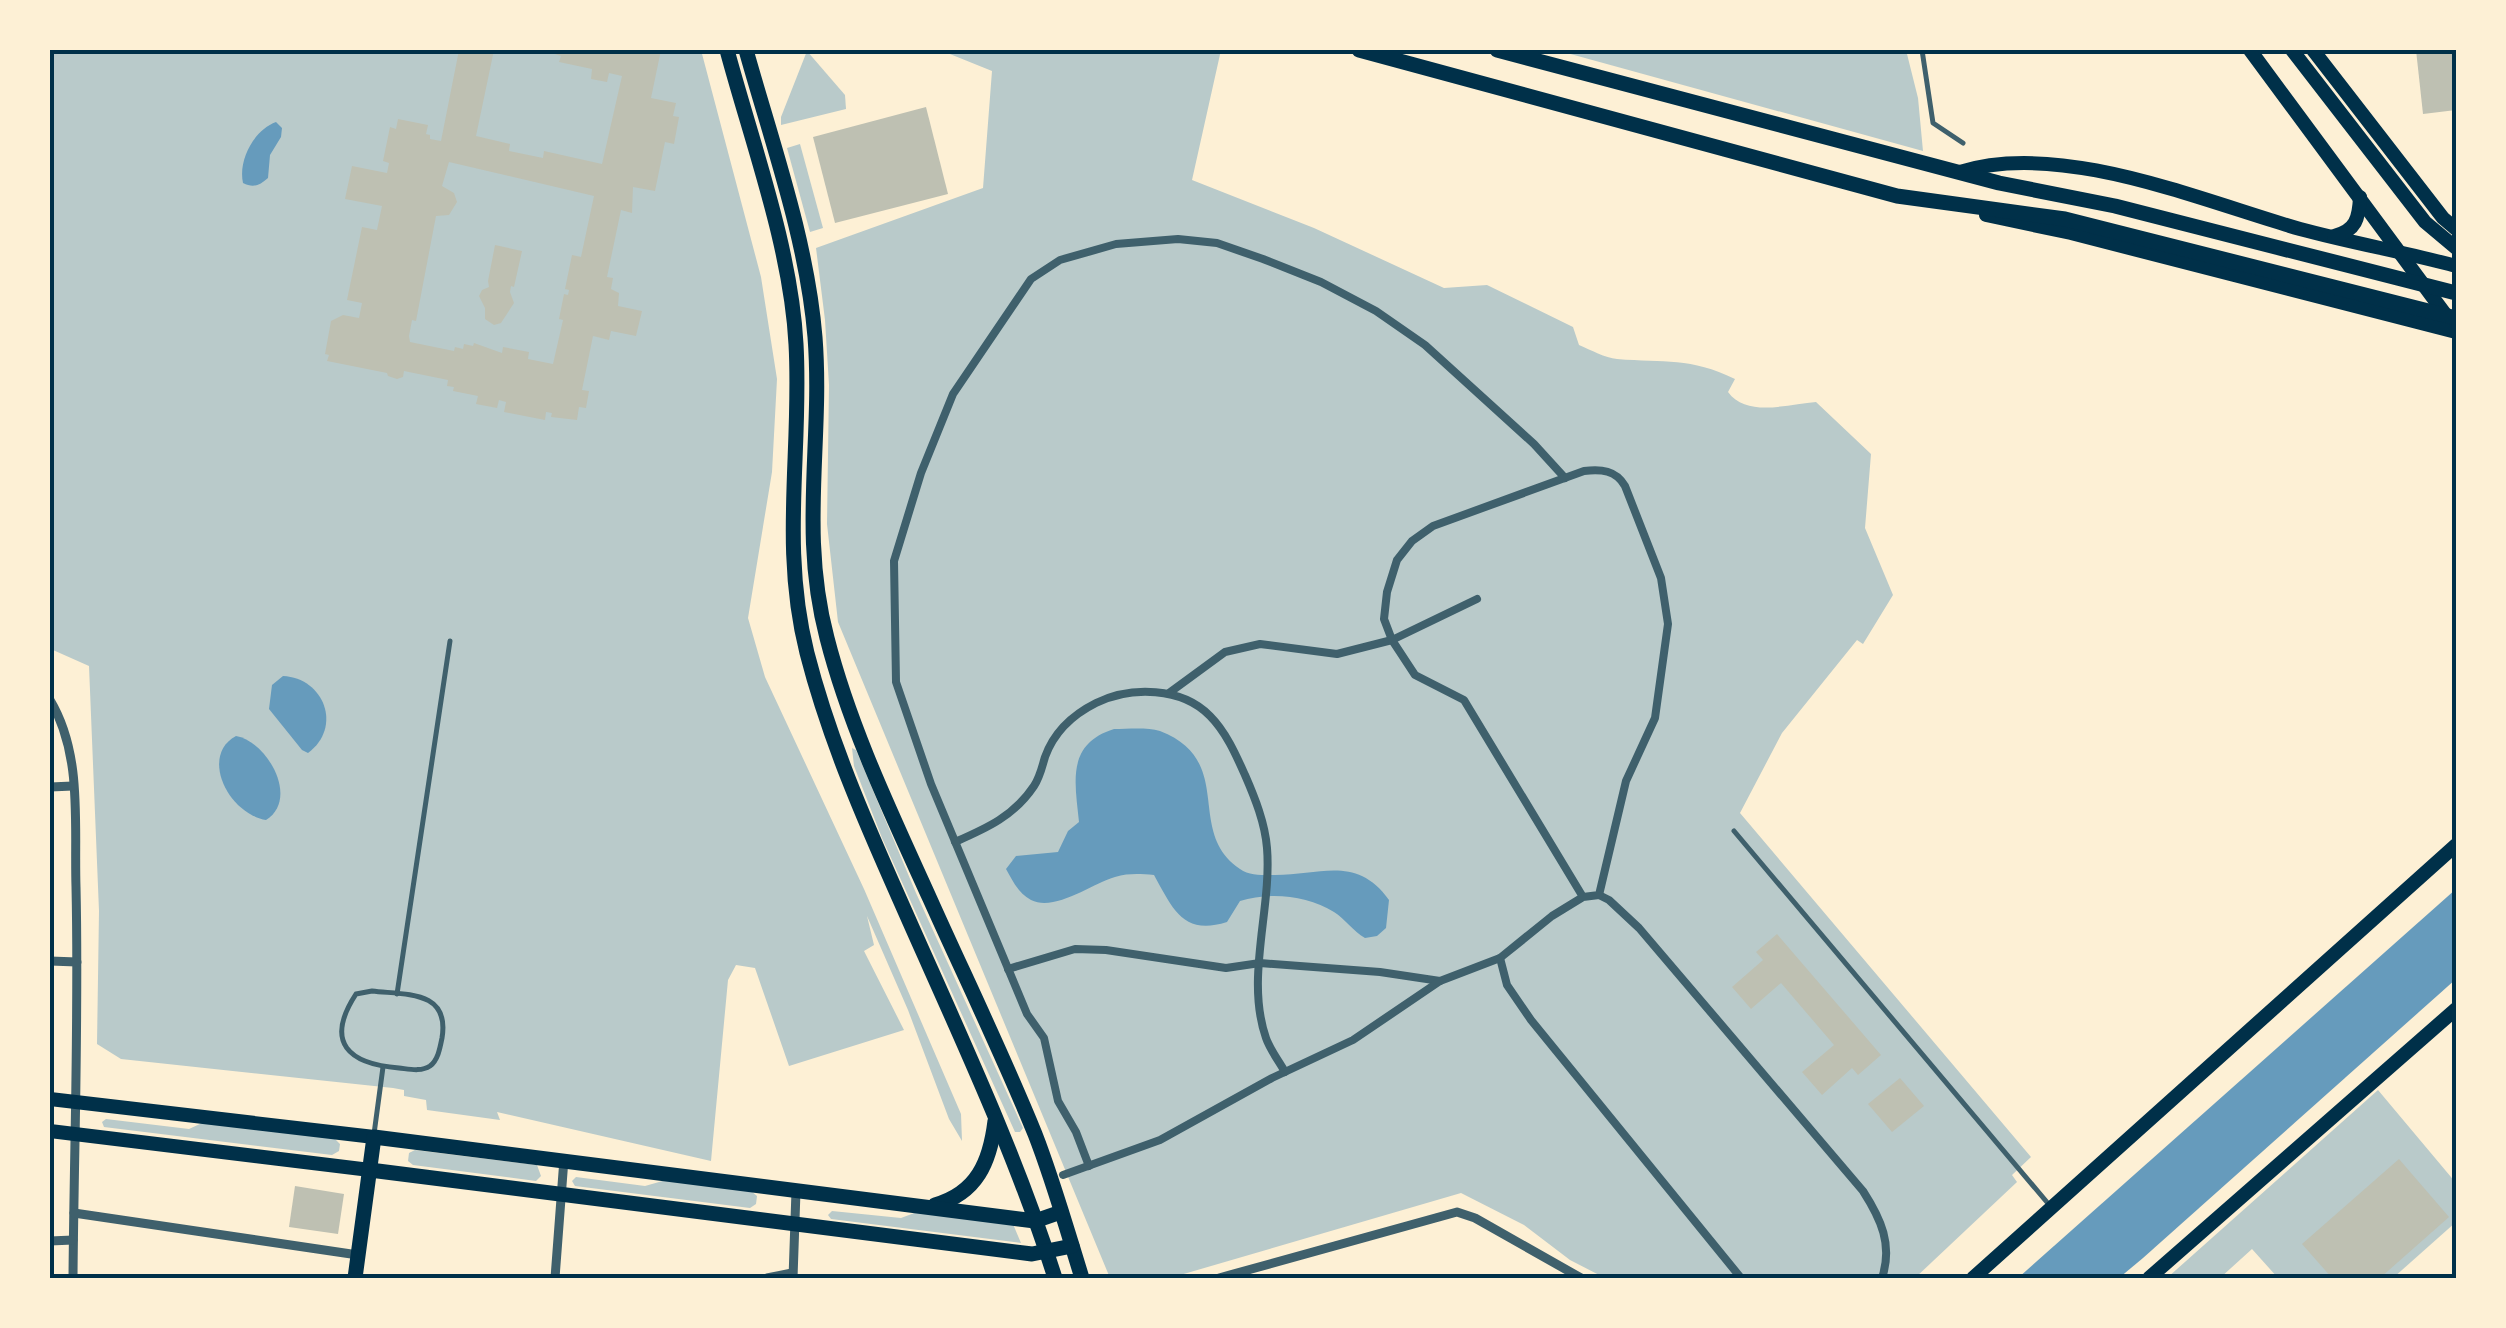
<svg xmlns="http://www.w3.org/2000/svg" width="2506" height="1328" font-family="Roboto,sans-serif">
	<rect width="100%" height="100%" fill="#fdf0d5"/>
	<g fill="#b9caca">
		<path d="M50 50H701L761 277 777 379 772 472 748 618 765 677 864 889 961 1114 962 1141 949 1119 908 1010 867 916 874 945 864 951 904 1030 789 1066 755 968 736 965 728 980 711 1161 497 1112 500 1120 427 1110 426 1100 404 1096V1090L393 1088 121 1059 97 1044 99 911 89 666 53 650 50 644Z"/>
		<path d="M940 50H1221L1192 180 1314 228 1444 288 1487 285 1573 327 1579 345C1591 350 1605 358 1617 359 1665 363 1690 357 1735 379L1728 392C1747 418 1788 404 1816 402L1871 454 1865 528 1893 595 1863 644 1857 640 1782 733 1740 813 2031 1157 2012 1175 2017 1182 1915 1278H1605L1570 1260 1524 1225 1461 1193 1170 1278H1110L838 622 827 524 829 385 825 320 816 248 983 188 992 71Z"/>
		<path d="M1556 50H1906L1918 98 1923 151Z"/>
		<path d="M807 51 845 95 846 109 781 125V117Z"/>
		<path d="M800 144 823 228 810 232 787 148Z"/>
		<path d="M852 748 856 750 916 893 1023 1128 1020 1132H1015L882 838 854 766Z"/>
		<path d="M2378 1090 2456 1183V1222L2393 1278H2278L2252 1249 2220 1278H2167Z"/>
		<path d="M106 1119 189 1129 202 1123 334 1138 340 1144 339 1151 332 1155 104 1127 102 1122Z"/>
		<path d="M415 1150 537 1165 541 1176 536 1181 413 1165 408 1161 409 1153Z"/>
		<path d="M576 1177 645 1186 666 1180 751 1191 757 1196 756 1204 750 1208 575 1186 572 1181Z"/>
		<path d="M832 1211 901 1218 917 1212 1013 1224 1021 1243 831 1219 828 1215Z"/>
	</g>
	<g fill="#669bbc">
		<path d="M276 122 282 128 281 137 270 155 268 178C259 186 253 188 243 183 238 160 254 130 276 122Z"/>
		<path d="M283 676C324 678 343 727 308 753L302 750 269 709 272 685Z"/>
		<path d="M1114 729C1128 729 1147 727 1160 731 1237 761 1184 831 1240 869 1248 875 1259 875 1269 875 1318 877 1355 853 1389 900L1386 928 1377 936 1365 938C1353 931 1345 919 1334 912 1307 895 1269 892 1240 901L1227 922C1183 936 1173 909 1154 875 1140 874 1129 873 1115 877 1091 884 1055 912 1031 900 1018 893 1013 881 1006 869L1016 856 1058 852 1068 831 1079 822C1075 782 1066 744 1114 729Z"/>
		<path d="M236 736C267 741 300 799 266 820 227 813 200 755 236 736Z"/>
		<path d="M2456 889V979L2143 1258 2119 1278H2018Z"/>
	</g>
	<g fill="#bec0b2" fill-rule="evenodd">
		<path d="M459 50H494L476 136 510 144 509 151 514 152 543 158 544 151 602 164 622 76 609 73 607 82 591 79 592 69 559 62 561 56 542 50H661L651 98 676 103 673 116 679 117 674 144 665 142 655 191 633 187 632 213 621 210 607 277 613 278 611 289 619 293 618 306 642 311 636 336 611 331 609 340 593 336 582 390 589 391 586 408 579 407 577 420 551 417 552 413 546 412 545 420 504 412 506 402 499 400 497 408 476 404 478 396 453 391 454 387 447 386 448 380 404 371 403 377 397 379 388 376 387 373 327 361 329 355 325 354 331 321 343 315 359 318 362 303 347 300 362 227 377 230 382 206 345 199 352 166 387 173 389 163 383 161 390 127 396 129 398 119 428 125 426 134 430 135V139L441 141ZM449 162 594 196 581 257 572 255 565 289 569 290 568 295 564 294 559 319 563 320 553 364 528 359 529 352 503 347 502 353 474 343 473 346 464 344 463 349 455 347 454 351 410 342 409 336 412 320 416 321 436 216 449 215 457 202 454 193 442 186Z"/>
		<path d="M2416 50H2455L2456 110 2423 114Z"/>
		<path d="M926 107 948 194 835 223 813 137Z"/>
		<path d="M495 245 522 251 514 287 511 286 510 292 514 303 501 323 494 325 485 319V308L479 296 482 290 489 287 488 281Z"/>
		<path d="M1777 934 1881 1055 1858 1075 1852 1068 1822 1095 1802 1072 1834 1045 1781 983 1751 1009 1732 987 1763 960 1756 952Z"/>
		<path d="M1900 1078 1924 1106 1892 1132 1868 1104Z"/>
		<path d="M2399 1159 2449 1217 2380 1278H2332L2302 1244Z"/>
		<path d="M295 1186 344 1194 338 1234 289 1227Z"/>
	</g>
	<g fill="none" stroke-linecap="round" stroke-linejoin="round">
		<g stroke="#3f606c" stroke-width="5">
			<path d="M1922 50 1933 123 1963 143"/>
			<path d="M1734 831 2051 1207"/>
			<path d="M372 991C406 995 450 990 442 1038 440 1048 438 1060 430 1066 421 1072 409 1069 399 1068 349 1064 324 1043 356 994Z"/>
			<path d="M397 994 450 641"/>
			<path d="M374 1134 383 1067"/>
		</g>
		<g stroke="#3f606c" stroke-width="8">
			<path d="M1169 693 1225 652 1260 644 1337 654 1392 640 1477 599"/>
			<path d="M955 842C987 828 1014 816 1034 786 1040 777 1042 767 1045 757 1054 732 1072 715 1096 703 1131 686 1182 687 1210 716 1226 732 1236 755 1245 775 1255 798 1265 823 1267 848 1272 909 1245 978 1266 1038 1270 1050 1279 1061 1285 1072"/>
			<path d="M1599 895 1609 900 1639 928 1863 1191C1881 1219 1893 1245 1882 1278"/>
			<path d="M1500 958 1507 985 1531 1020 1741 1278"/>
			<path d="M1008 969 1075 949 1106 950 1226 968 1260 963 1380 972 1440 981"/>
			<path d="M1089 1166 1076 1132 1058 1101 1044 1038 1027 1014 931 784 896 682 894 561 921 473 953 394 1031 279 1060 260 1116 244 1178 239 1217 243 1263 259 1321 282 1376 311 1425 345 1534 444 1565 478"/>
			<path d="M1063 1175 1160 1140 1272 1078 1353 1040 1440 981 1500 958 1552 916 1583 897 1599 895 1626 781 1655 718 1668 624 1661 578 1625 486C1616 470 1601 469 1584 471L1433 526 1412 541 1397 560 1387 592 1384 619 1392 640 1415 675 1464 700 1583 897"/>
		</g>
		<g stroke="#3f606c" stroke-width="9">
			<path d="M50 700C83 755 74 825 76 887 79 1017 74 1148 73 1278"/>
			<path d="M50 787 73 786"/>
			<path d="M50 961 77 962"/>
			<path d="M74 1213 358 1255"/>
			<path d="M50 1241 73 1240"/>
			<path d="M555 1278 564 1159"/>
			<path d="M767 1278 792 1273"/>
			<path d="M793 1278 796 1191"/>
			<path d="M1219 1278 1457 1212 1475 1218 1581 1278"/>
		</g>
		<g stroke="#003049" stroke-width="14">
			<path d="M2250 50 2448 318"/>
			<path d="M2292 50 2425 222 2456 248"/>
			<path d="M2313 50 2443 218 2456 229"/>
			<path d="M1960 172C2060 140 2202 201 2300 229 2352 243 2404 252 2456 266"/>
			<path d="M1986 215 2071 233 2456 332"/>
			<path d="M2334 236C2356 231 2359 218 2360 197"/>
			<path d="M50 1099 374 1137"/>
			<path d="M50 1131 370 1170"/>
			<path d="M1973 1278 2456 845"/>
			<path d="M2149 1278 2456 1009"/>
		</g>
		<g stroke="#003049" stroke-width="15">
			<path d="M727 50C752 143 791 248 796 344 802 450 780 546 807 653 829 739 864 819 900 900 955 1025 1014 1148 1055 1278"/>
			<path d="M746 50C772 143 807 240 815 337 823 441 799 532 827 638 850 728 892 815 930 899 965 977 1003 1055 1035 1134 1053 1180 1067 1230 1082 1278"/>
			<path d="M1359 50 1897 196 2065 219 2456 318"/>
			<path d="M1497 50 1999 183 2115 206 2456 293"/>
			<path d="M370 1170 1032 1254 1072 1246"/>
			<path d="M935 1205C977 1193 990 1162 995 1121"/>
			<path d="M355 1278 374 1137 1035 1221 1061 1212"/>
		</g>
	</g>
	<rect width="2506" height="1328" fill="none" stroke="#fdf0d5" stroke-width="105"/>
	<rect x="52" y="52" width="2402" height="1224" fill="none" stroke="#003049" stroke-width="4"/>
</svg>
